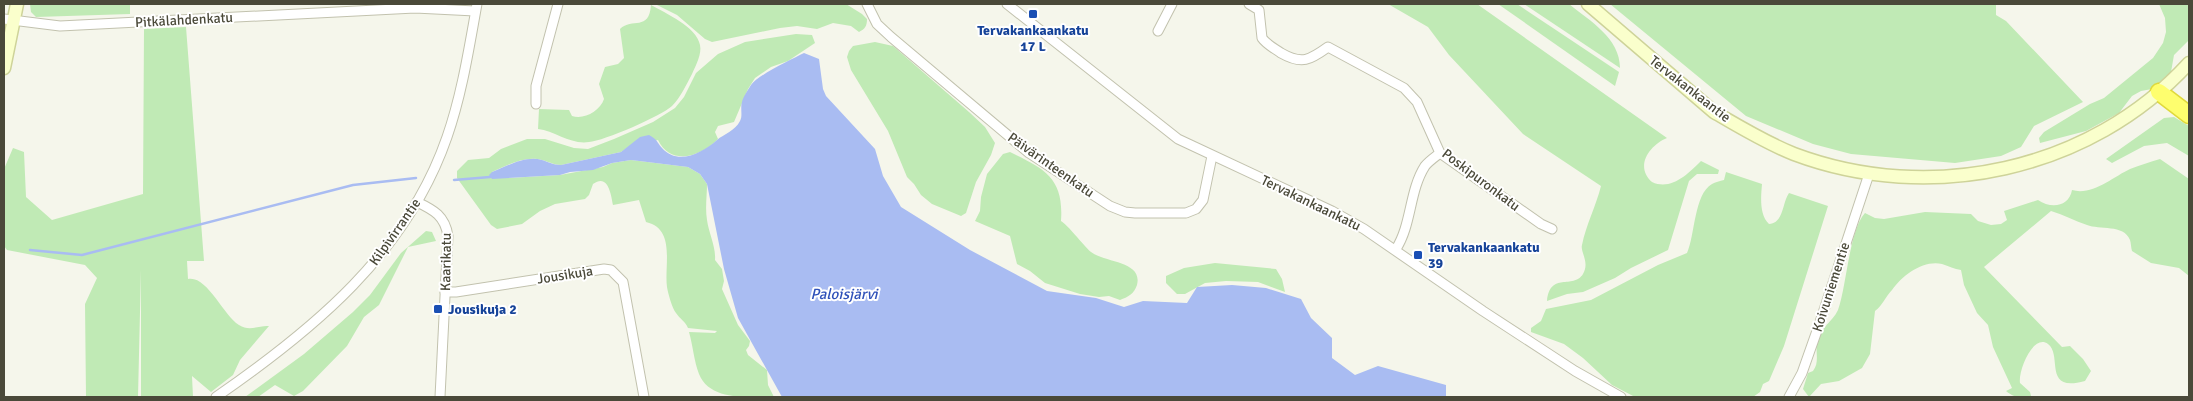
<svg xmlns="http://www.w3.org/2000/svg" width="2193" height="401" font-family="Signika,sans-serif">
	<rect width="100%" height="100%" fill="#f5f6eb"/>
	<g fill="#c0eab5">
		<path d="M30 4H130V14L36 17 31 12Z"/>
		<path d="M655 4H846L862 14 867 19C867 26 865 29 859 32L851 26 833 23 817 29 797 26 780 28 712 42 705 39 677 15Z"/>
		<path d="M1388 4H1477L1667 138C1650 145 1634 166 1652 182 1671 191 1688 174 1701 161L1719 170 1718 174H1697L1689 181 1668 250 1631 268 1615 278 1583 292 1567 294 1547 301C1550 271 1573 290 1583 274 1590 262 1580 252 1582 245 1586 225 1596 206 1601 186L1523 134 1449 55 1428 27Z"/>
		<path d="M1498 4H1517L1619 72 1615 86Z"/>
		<path d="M1524 4H1569C1590 21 1620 38 1620 68Z"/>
		<path d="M1610 4H1996V15L2006 21 2083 102 2034 126 2021 147 2001 156 1955 163 1851 154 1813 144 1746 116Z"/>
		<path d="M2159 4H2189V40L2174 55 2171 72 2152 89 2141 91 2132 96 2119 113 2086 131 2040 143 2039 138 2044 132 2090 104 2104 98 2153 58 2163 43 2166 32 2165 18Z"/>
		<path d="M651 5C665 13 697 27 700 45 702 54 696 65 692 74 686 85 681 97 672 106 661 116 604 141 589 142 571 145 555 131 538 129L539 109 569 110 572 116C584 120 600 111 604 99L599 84 605 67 618 64 624 58 620 29C632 17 649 32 651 5Z"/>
		<path d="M186 27 204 261H187L188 279C207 275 223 315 239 325 250 332 259 325 269 326L240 360 233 375 211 392 192 376 193 397H141V270L138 397H86L85 304 97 278 85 265 7 250 4 246V169L13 148 24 152 26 197 52 220 143 194 144 29Z"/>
		<path d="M796 34 812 35 815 43 788 61 771 67 755 78 748 89 734 122 718 126 715 132 718 139C702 156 671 167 658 140L630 146 621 152 561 165C554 165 550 162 542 160 526 155 507 165 492 172L509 178 560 175 603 167 612 163 631 160 688 167 700 174 707 184C707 196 705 208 707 220 709 234 716 247 715 260L722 269 724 281 722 289 738 325 750 341 749 346 746 350 748 355 767 370 768 385 774 397C747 397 710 401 699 374 694 361 693 346 689 332L715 333 717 331 688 328C685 321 680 319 676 313 672 308 668 293 667 287 664 265 676 229 646 222L639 200 613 205C611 194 608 173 593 184L589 195 585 199 555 204 540 211 522 224 497 229 491 225 457 178V171L468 160 489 158 501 149 527 139H545L574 148 588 149 614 139 653 122 675 108 684 97 696 73 718 54 745 42Z"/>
		<path d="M875 42 893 46 969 112 985 127 995 143 991 155 976 182 966 213 961 216 932 204 921 195 914 184 907 177 888 131 851 70 847 57 849 51 853 46Z"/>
		<path d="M2174 117 2189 126V156L2167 143 2144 146 2112 163 2106 159 2164 118Z"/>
		<path d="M1010 152C1045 169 1064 178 1061 221 1068 225 1082 244 1091 252 1106 263 1143 261 1137 285 1134 294 1128 297 1120 300L1109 296 1099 297 1080 294 1045 283 1030 271 1017 264 1010 236 975 221 980 211 981 197 987 174 1003 154Z"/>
		<path d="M2160 159 2189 179V276L2179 268 2151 263 2132 251C2131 248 2131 243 2130 240 2124 224 2099 230 2087 225 2075 221 2064 215 2051 211L1984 267 2062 347 2070 346 2083 359 2091 371 2085 381C2042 393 2063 355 2048 344 2033 333 2018 371 2020 383L2030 392 2031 396C2023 400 2013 397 2006 391L2012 388 1993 347 1988 325 1977 313 1964 285 1961 270C1954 269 1949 266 1942 264 1923 260 1903 275 1892 290 1885 297 1883 305 1875 311L1870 354 1862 368 1839 381 1821 384 1809 397 1803 389 1808 373 1813 371C1820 362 1815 352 1817 341 1820 327 1832 323 1838 310 1847 284 1849 231 1865 213L1875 218 1884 219 1925 212 1971 214 1978 221 1991 225 2001 224 2007 220 2004 211 2038 200C2051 209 2069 207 2072 190 2092 196 2113 177 2130 169 2140 165 2150 162 2160 159Z"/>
		<path d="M1726 172 1762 184C1761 196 1759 215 1769 224 1784 223 1782 203 1789 193L1828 206 1784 346 1769 381 1763 384 1760 392 1753 397H1635L1612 385 1583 358 1564 344 1531 332V328L1541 321 1546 309 1591 300 1658 265 1687 253C1695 236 1694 194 1712 184 1715 182 1720 181 1724 180Z"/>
		<path d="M426 231 432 232 436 241 408 247 379 305 364 317 347 346 303 391 294 396 275 385 258 397H245L304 354 353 312 370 295 401 253Z"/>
		<path d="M1215 263 1276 269 1282 279 1285 292 1258 282 1226 281 1205 283 1185 294H1177L1166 283V276L1184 268Z"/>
	</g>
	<path fill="#a9bcf2" d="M804 53 819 59 823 89 826 96 875 149 883 176 901 207 970 250 1047 291 1096 298 1124 307 1143 301 1187 303 1197 287 1232 285 1266 288 1301 299 1311 318 1332 338V358L1355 375 1378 366 1446 385V397H782L738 318 724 269 707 184 700 174 688 167 631 160 612 163 593 170 570 172 560 175 492 179 489 175 492 172C507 166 526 155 542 160 549 162 553 165 561 165L621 152 640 137 649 135C658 140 656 141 662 148 678 166 702 153 717 140 724 134 735 131 740 121 743 116 740 108 742 102 743 97 748 90 751 85 758 75 792 59 804 53Z"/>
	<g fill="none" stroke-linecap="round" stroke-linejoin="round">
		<g stroke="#a9bcf2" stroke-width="2.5">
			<path d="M454 180 490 177"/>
			<path d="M30 250 82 255 353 185 416 178"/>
		</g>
		<g stroke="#c2c2ae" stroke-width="11">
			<g id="street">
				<path d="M867 4 877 24 891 37 1029 153 1110 206 1125 212 1135 213H1186L1196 209 1203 200 1212 156"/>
				<path d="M1007 4 1178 139 1332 211 1364 229 1483 311 1575 371 1621 397"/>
				<path d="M1249 4 1259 10 1262 38C1267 45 1274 48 1281 53 1302 65 1310 60 1328 47L1404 88 1417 102 1440 153 1541 224 1552 229"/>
				<path d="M4 19 60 26 415 8 475 11"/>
				<path d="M1158 31 1172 4"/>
				<path d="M536 104V86L558 4"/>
				<path d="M417 202C434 210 445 216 448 236L440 397"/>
				<path d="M1396 249C1412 224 1409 191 1425 166 1429 161 1435 157 1440 153"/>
				<path d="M445 292H456L604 269 611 270 623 282 644 397"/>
				<path d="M216 397C313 330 407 253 447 137 462 94 469 48 477 4"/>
				<path d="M1789 397 1802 373 1819 325 1869 174"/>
			</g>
		</g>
		<g stroke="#ced399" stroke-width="15">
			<g id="secondary">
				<path d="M1588 4 1714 112C1740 127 1766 143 1794 154 1930 205 2090 171 2189 63"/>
				<path d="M4 68 17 4"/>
			</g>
		</g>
		<g stroke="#dfd93c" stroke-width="19">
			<path id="highway" d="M2159 92 2189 115"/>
		</g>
		<use href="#street" stroke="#fff" stroke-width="9"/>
		<use href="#secondary" stroke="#faffcc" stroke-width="12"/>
		<use href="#highway" stroke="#fefe6e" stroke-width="16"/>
	</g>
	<g fill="#1a4fb4" stroke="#fff" stroke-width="2">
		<rect x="1028" y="9" width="10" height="10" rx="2.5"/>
		<rect x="1413" y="250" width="10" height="10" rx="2.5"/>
		<rect x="433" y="304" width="10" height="10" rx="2.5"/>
	</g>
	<g text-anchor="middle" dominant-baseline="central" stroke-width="4" stroke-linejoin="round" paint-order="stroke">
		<g font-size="14" fill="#4a4939" stroke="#fff">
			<text transform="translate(184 20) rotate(-3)">Pitkälahdenkatu</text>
			<text transform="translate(1690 89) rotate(38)">Tervakankaantie</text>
			<text transform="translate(1051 165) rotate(35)">Päivärinteenkatu</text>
			<text transform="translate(1481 180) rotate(37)">Poskipuronkatu</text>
			<text transform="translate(1311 203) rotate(26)">Tervakankaankatu</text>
			<text transform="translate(395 232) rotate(-55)">Kilpivirrantie</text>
			<text transform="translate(446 262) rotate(-89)">Kaarikatu</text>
			<text transform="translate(565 275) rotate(-9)">Jousikuja</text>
			<text transform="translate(1831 287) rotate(-72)">Koivuniementie</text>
		</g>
		<g font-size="14" font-weight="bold" fill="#164399" stroke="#fff" text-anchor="start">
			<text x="1033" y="30" text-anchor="middle">Tervakankaankatu<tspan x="1033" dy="16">17 L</tspan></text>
			<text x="1428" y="247">Tervakankaankatu<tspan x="1428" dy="16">39</tspan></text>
			<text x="448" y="309">Jousikuja 2</text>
		</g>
		<g font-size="15" font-style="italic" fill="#2f51b9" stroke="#fff">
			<text x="844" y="294">Paloisjärvi</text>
		</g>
	</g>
	<rect width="2193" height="401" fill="none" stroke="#4a4939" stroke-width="10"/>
</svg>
